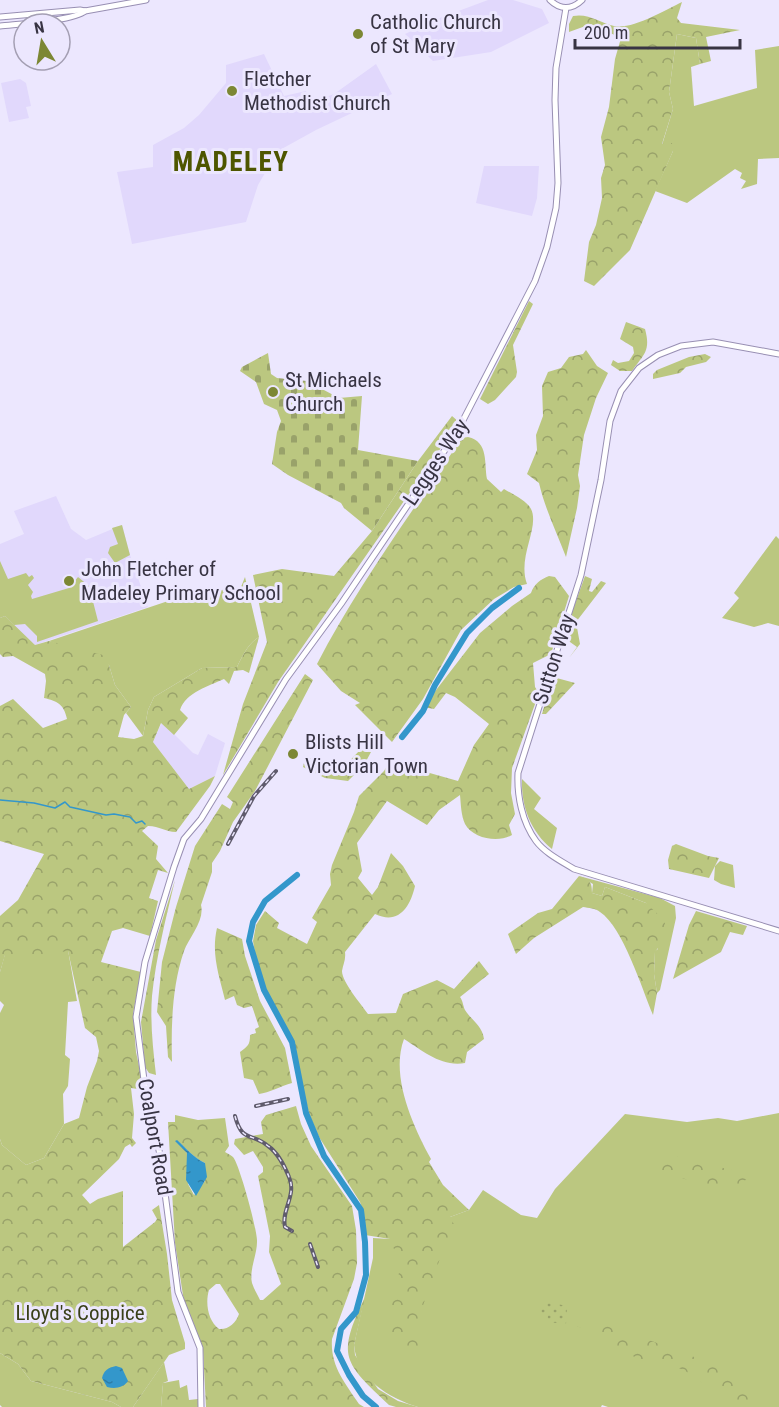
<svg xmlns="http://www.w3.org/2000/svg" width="779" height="1407" font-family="'Roboto Condensed',sans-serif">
	<defs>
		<pattern id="forest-crowns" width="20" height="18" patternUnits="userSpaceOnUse" patternTransform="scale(1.5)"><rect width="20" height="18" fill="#bbc780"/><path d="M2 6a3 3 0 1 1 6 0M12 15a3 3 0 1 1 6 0" fill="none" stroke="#99a26a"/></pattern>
		<pattern id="cemetery-stones" width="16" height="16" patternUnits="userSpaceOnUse" patternTransform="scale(1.5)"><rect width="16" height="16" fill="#bbc780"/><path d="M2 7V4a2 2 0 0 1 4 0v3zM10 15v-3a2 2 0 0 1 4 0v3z" fill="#99a26a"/></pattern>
		<pattern id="garden-dots" width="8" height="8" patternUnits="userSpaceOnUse" patternTransform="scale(1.5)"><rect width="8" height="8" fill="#bbc780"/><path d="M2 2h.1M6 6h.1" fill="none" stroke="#99a26a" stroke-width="1.8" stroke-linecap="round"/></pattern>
		<pattern id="water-ripples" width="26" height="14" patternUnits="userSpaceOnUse" patternTransform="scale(1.5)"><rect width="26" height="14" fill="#3397cb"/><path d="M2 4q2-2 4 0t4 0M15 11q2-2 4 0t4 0" fill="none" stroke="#2c7ca6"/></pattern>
	</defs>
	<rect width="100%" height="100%" fill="#ece7fe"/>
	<g fill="#e1d8fc">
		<path d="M488 0H513L542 9 549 23 491 52 433 61 405 34 437 19Z"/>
		<path d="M264 54 284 96 306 91 309 102 321 99 334 94 376 64 392 94 316 130 278 151 258 185 246 222 132 244 117 172 153 167V145L184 128 199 115 226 83V65Z"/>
		<path d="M20 79 26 83 31 106 26 107 29 118 9 122 1 83Z"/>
		<path d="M484 166H539L537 198 532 216 476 203Z"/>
		<path d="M56 496 71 529 86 540 122 525 130 555 148 607 35 645 5 617 0 618V544L24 534 14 511Z"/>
		<path d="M162 722 193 753 198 755 208 734 225 743 215 776 189 789 153 742Z"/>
	</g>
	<g fill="#bbc780">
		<path d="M677 34 696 38 700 64 691 67 694 106 757 88 755 50 779 46V158L758 159 757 184 741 189 746 181 740 178 742 173 735 169 687 203 655 191 673 151 662 145 673 109 669 92Z"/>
		<path d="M122 525 130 555 115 563 108 553 110 547 118 544 112 528Z"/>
		<path d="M776 536 779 539V626L768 623 754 627 722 618 739 598 734 593Z"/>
		<path d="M0 561 8 579 26 573 29 577 32 575 34 578 28 585 33 592 31 596 32 599 69 588 78 577 89 586 98 621 37 642V636L25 624 14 625 5 616 0 618Z"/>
		<path d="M245 577 259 637C248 644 243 655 237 667L202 668 154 697 148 710 143 736 126 713 131 707 115 685 109 665 49 641 183 596 241 587Z"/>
		<path d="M522 779 541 798 534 809 557 828 552 849C531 832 521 807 522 779Z"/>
		<path d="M720 861 733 865 735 888 721 884 714 880 715 866Z"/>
		<path d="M579 876 660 898 675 906 676 918 660 990 657 993 654 974 655 951 658 949 646 903 605 887 602 896 592 893 593 884Z"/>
		<path d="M68 950 77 1001 68 1002 65 1055 70 1059 68 1086 63 1094 64 1124 44 1158 26 1165 2 1145 0 1139V1013L4 1005 0 1001V972L5 954H45Z"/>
		<path d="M779 1113V1407H608L602 1405 601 1407H418C389 1398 357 1379 354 1345L373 1258V1238L390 1239 469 1210 483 1190 521 1215 537 1218 555 1189 625 1114 687 1122 718 1118 737 1121Z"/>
		<path d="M0 1353 18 1364 31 1381 112 1402 121 1407H2L0 1405Z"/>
		<path d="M164 1362 168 1381 163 1383 161 1407H133Z"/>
	</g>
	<g fill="url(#forest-crowns)" fill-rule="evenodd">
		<path d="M682 2 677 18 681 23 740 30 706 37 711 61 700 64 696 38 677 34 669 92 673 109 662 144 672 143 673 151 630 250 594 286 584 281 589 242 596 225 602 198 601 178 605 165 601 137 609 107 615 59 621 38 591 24 569 32V24L573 16C589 13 600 23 614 26 632 30 665 10 682 2Z"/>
		<path d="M529 301 533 304 513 345 517 372 516 377 495 400 488 404 480 399Z"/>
		<path d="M626 322 645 329C651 351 644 354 632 371H620L611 365 613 360 618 363 629 361 634 353 633 347 620 339Z"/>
		<path d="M586 350 597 366 608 373 596 398 584 435 578 475 580 486 577 508 566 557C557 533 545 509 539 483L527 474 537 450 536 435 543 416 542 386 548 372 561 368 569 357 583 354Z"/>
		<path d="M705 354 711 357 706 362 686 367 680 373 653 379V374L657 370 689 357Z"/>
		<path d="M452 416 459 422 278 682 223 775 243 704 267 642 253 575 282 569 334 576 372 531 418 461Z"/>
		<path d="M468 437C489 442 484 463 487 479L501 492 504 489C512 494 527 501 531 509 540 527 517 557 527 584L514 587 494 599 461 630 423 699 392 742 355 705 360 703 341 691 317 664C358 585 412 512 462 438Z"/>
		<path d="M549 576 555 577 569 596 551 654 533 663 535 687 539 693 512 768 511 793 515 814 509 825 512 835C499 843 473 839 465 824 461 815 461 805 460 795L439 810 427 825 387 801 357 843 362 871 358 878 372 895 378 887 391 853 403 866 415 886C410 908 398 925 375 914L345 952C346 960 343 964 342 971 342 982 361 1004 368 1014L396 1013 403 994 437 980 454 989 479 961 489 974 460 997C463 1001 463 1006 465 1010 472 1021 482 1025 484 1039L467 1052 465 1063C441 1067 423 1051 404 1039 390 1076 413 1126 431 1159L429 1162 443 1185 469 1210 450 1217 457 1230 446 1242 417 1322 420 1346 407 1350C377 1334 393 1291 401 1267L390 1239 365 1235 364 1214 360 1202 319 1137 309 1114 291 1036 277 1017 264 988 256 959 253 941 256 925 265 911 279 923 277 928 307 944 317 922 312 918 331 885 330 874 332 865 354 812 359 796 384 771 392 757 412 768 458 781 474 745 489 724 455 697 446 693 434 709 423 707 480 633 512 606 531 593C534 584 541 579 549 576Z"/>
		<path d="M585 576 592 579 589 591 592 592 601 581 606 583 576 622 580 644 569 658 577 647 563 637Z"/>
		<path d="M5 616 35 645 49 641 103 655 109 665 115 685 131 707 124 715 118 737 134 739 143 736 148 710 154 697 202 668 237 667C243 655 248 644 259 637L249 673 243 670 234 671 229 684 224 679C209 686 186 692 180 710L188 718 174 735 161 723 153 742 189 789 215 776 210 786 176 832C165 832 160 826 148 826L142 831 158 846 156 859 168 873 158 870 149 898 158 901 150 936 123 928 112 931 101 962 141 972 133 1014 136 1052 144 1090 131 1088 134 1114 132 1138 136 1143 132 1147 130 1144 125 1147 119 1159 82 1195 90 1204 98 1199 123 1191V1247L155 1222 157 1219 152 1210 159 1205 167 1254 172 1300 185 1343V1349L169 1355 133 1407H121L112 1402 31 1381 18 1364 0 1353V1139L2 1145 26 1165 44 1158 64 1124 79 1118 87 1087 97 1061 99 1051 96 1037 85 1028 68 951 18 959 5 955 0 972V916L18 900 44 854 0 841V706L13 699 43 728 67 719C64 704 57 701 44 698L46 681 45 674 13 656 3 657 0 654V618Z"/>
		<path d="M305 674 313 680 255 791 233 822 220 851 212 863V872L201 905C205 921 189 937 184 951 172 986 171 1026 172 1062L168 1057 166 1026 157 1012 162 962 176 907 195 846 222 804 230 809 233 802 227 797Z"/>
		<path d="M553 677 575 683 546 714H542Z"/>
		<path d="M360 750 371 752 364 765 348 781 325 778 303 767 306 755 327 771 333 769 340 771Z"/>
		<path d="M676 844 708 856 719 858 709 878 669 869 668 860 672 846Z"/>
		<path d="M579 876C590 880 592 882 592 893L602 896 605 887 646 903 665 921 664 940 655 952 654 974 657 993 653 1015C642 989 623 927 600 912 596 908 588 908 583 907L534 938 516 954 508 934 538 913 552 909Z"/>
		<path d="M175 880C166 918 156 957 152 996 150 1022 153 1049 156 1075L149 1073 145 1067 141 1022 156 940Z"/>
		<path d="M696 911 747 926 743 935 730 932 721 952 673 979 689 925Z"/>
		<path d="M217 928 242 939 245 956 260 1001 285 1048 292 1083C281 1086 269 1093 259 1094L253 1080 244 1078 240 1052C248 1046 250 1045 250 1035L256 1033 255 1029 259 1027 252 1006 244 1008 237 1005 234 996 225 1000C219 975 211 954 217 928Z"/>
		<path d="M296 1106 301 1124 311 1146 352 1206 356 1230 357 1263 354 1279 332 1339C330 1366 345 1383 359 1404L364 1407H206L203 1350 184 1302 175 1243 168 1122H175V1115L198 1120 225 1118 229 1146 225 1152C228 1154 231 1155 233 1157 239 1163 258 1232 257 1242 257 1255 249 1270 252 1283 254 1289 257 1294 260 1300H263L281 1284 269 1252 270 1236 258 1176 263 1172V1167L253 1151 244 1155 234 1144 235 1139 263 1134 261 1122 266 1115ZM176 1140C188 1149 192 1157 205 1163V1181L194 1195 188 1184 187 1153ZM216 1284H220L239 1314C236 1323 228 1330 219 1329 208 1321 205 1303 209 1290Z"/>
		<path d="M670 1155 752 1175 734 1189 706 1186 637 1163Z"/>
		<path d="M365 1297 354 1345 355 1355 378 1389 398 1401 418 1407H396L389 1405C344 1362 336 1357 365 1297Z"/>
		<path d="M575 1316 633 1334 718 1366 731 1376 740 1386 759 1399 765 1407H743L723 1390 706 1385 684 1370 656 1360 645 1361 630 1355 618 1348 614 1342 612 1336 572 1325 571 1318Z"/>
		<path d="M179 1380 180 1388 187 1385 189 1400 198 1399V1407H161L163 1383Z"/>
	</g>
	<path fill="url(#cemetery-stones)" d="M268 353 271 374 277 378 307 381 339 398 362 396 358 450 418 461 372 531 344 508 341 503 288 475 272 464 277 432 281 421 277 410 264 404 256 382 240 371 242 367Z"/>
	<path fill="url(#garden-dots)" d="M542 1301 567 1306 566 1324 547 1322 548 1314 541 1313Z"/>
	<g fill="url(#water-ripples)">
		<path d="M177 1140C187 1149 193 1157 205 1163L207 1177 196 1196 186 1180 187 1153 175 1141Z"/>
		<path d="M116 1366 122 1368 128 1381C123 1388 115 1389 107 1387L102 1378C104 1370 108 1368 116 1366Z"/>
	</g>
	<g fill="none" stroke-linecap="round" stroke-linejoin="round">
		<path stroke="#3397cb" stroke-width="1.5" d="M0 800 34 803 55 808 65 802 70 807 106 815 114 814 130 817 136 823 142 821 145 824"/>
		<g stroke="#3397cb" stroke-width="6">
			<path d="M402 737 423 711 435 685 467 633 492 608 519 588"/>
			<path d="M297 875 265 901 253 922 249 941 264 990 292 1042 306 1113 324 1156 361 1210 365 1242 366 1275 356 1312 341 1329 337 1351 349 1375 363 1396 376 1407"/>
		</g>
		<g stroke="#988fb3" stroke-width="7">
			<g id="minor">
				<path d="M550 0C560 10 572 10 582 0"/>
				<path d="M0 17 80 10 85 11 146 0"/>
				<path d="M0 26C17 24 74 21 85 11"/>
				<path d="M779 354 713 342 681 346 658 355 639 368 621 391 610 421 601 480 581 575 518 773C517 796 522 822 536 841 545 853 561 861 574 869L779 931"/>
				<path d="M201 1407 200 1348 178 1292 160 1155 144 1080 136 1017 145 962 174 867 184 839 201 819 286 679 341 604 457 432 535 281 547 247 556 208 558 183 555 100 556 68 566 8"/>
			</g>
		</g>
		<use href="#minor" stroke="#fff" stroke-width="5"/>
		<g stroke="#5f5b6c" stroke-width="4">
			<g id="rail">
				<path d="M228 844 254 796 276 771"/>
				<path d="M256 1106 288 1099"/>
				<path d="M235 1116C242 1143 251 1132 268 1146 277 1152 285 1167 289 1177 297 1195 281 1210 285 1227L292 1231"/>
				<path d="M310 1244 318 1267"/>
			</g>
		</g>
		<use href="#rail" stroke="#ece7fe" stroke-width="1.5" stroke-dasharray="4.5" stroke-linecap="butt"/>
	</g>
	<g fill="#7c8734" stroke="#ece7fe" stroke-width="2">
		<circle cx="358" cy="34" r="6"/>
		<circle cx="232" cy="91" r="6"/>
		<circle cx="273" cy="392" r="6"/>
		<circle cx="69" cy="581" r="6"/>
		<circle cx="293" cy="754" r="6"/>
	</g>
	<g text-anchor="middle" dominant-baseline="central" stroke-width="6" stroke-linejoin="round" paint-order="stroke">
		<g font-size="21" fill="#383443" stroke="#ece7fe" text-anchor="start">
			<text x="370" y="22">Catholic Church<tspan x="370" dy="24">of St Mary</tspan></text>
			<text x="244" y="79">Fletcher<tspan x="244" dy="24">Methodist Church</tspan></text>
			<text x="285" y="380">St Michaels<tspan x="285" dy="24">Church</tspan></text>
			<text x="81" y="569">John Fletcher of<tspan x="81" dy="24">Madeley Primary School</tspan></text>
			<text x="305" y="742">Blists Hill<tspan x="305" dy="24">Victorian Town</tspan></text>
		</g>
		<g font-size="21" fill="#383443" stroke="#ece7fe">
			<text transform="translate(436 462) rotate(-56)">Legges Way</text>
			<text transform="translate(554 659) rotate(-72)">Sutton Way</text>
			<text transform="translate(155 1137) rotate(80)">Coalport Road</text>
		</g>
		<g font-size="21" fill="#393f18" stroke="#ece7fe">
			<text x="80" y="1313">Lloyd's Coppice</text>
		</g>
		<g font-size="27" font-weight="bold" letter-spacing="1.5" fill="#4e5600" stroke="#ece7fe">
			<text x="231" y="162">MADELEY</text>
		</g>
	</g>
	<g transform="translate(42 42) rotate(349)"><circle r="28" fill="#ece7fe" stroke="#a49fb3" stroke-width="1.5"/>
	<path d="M0-4.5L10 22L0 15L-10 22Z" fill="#7c8734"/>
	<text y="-9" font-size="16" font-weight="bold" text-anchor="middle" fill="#383443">N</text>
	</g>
	<path d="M575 39v9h165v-9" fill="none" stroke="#383443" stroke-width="3"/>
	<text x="584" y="39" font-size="18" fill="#383443" stroke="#ece7fe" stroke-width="4.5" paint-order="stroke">200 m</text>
</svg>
